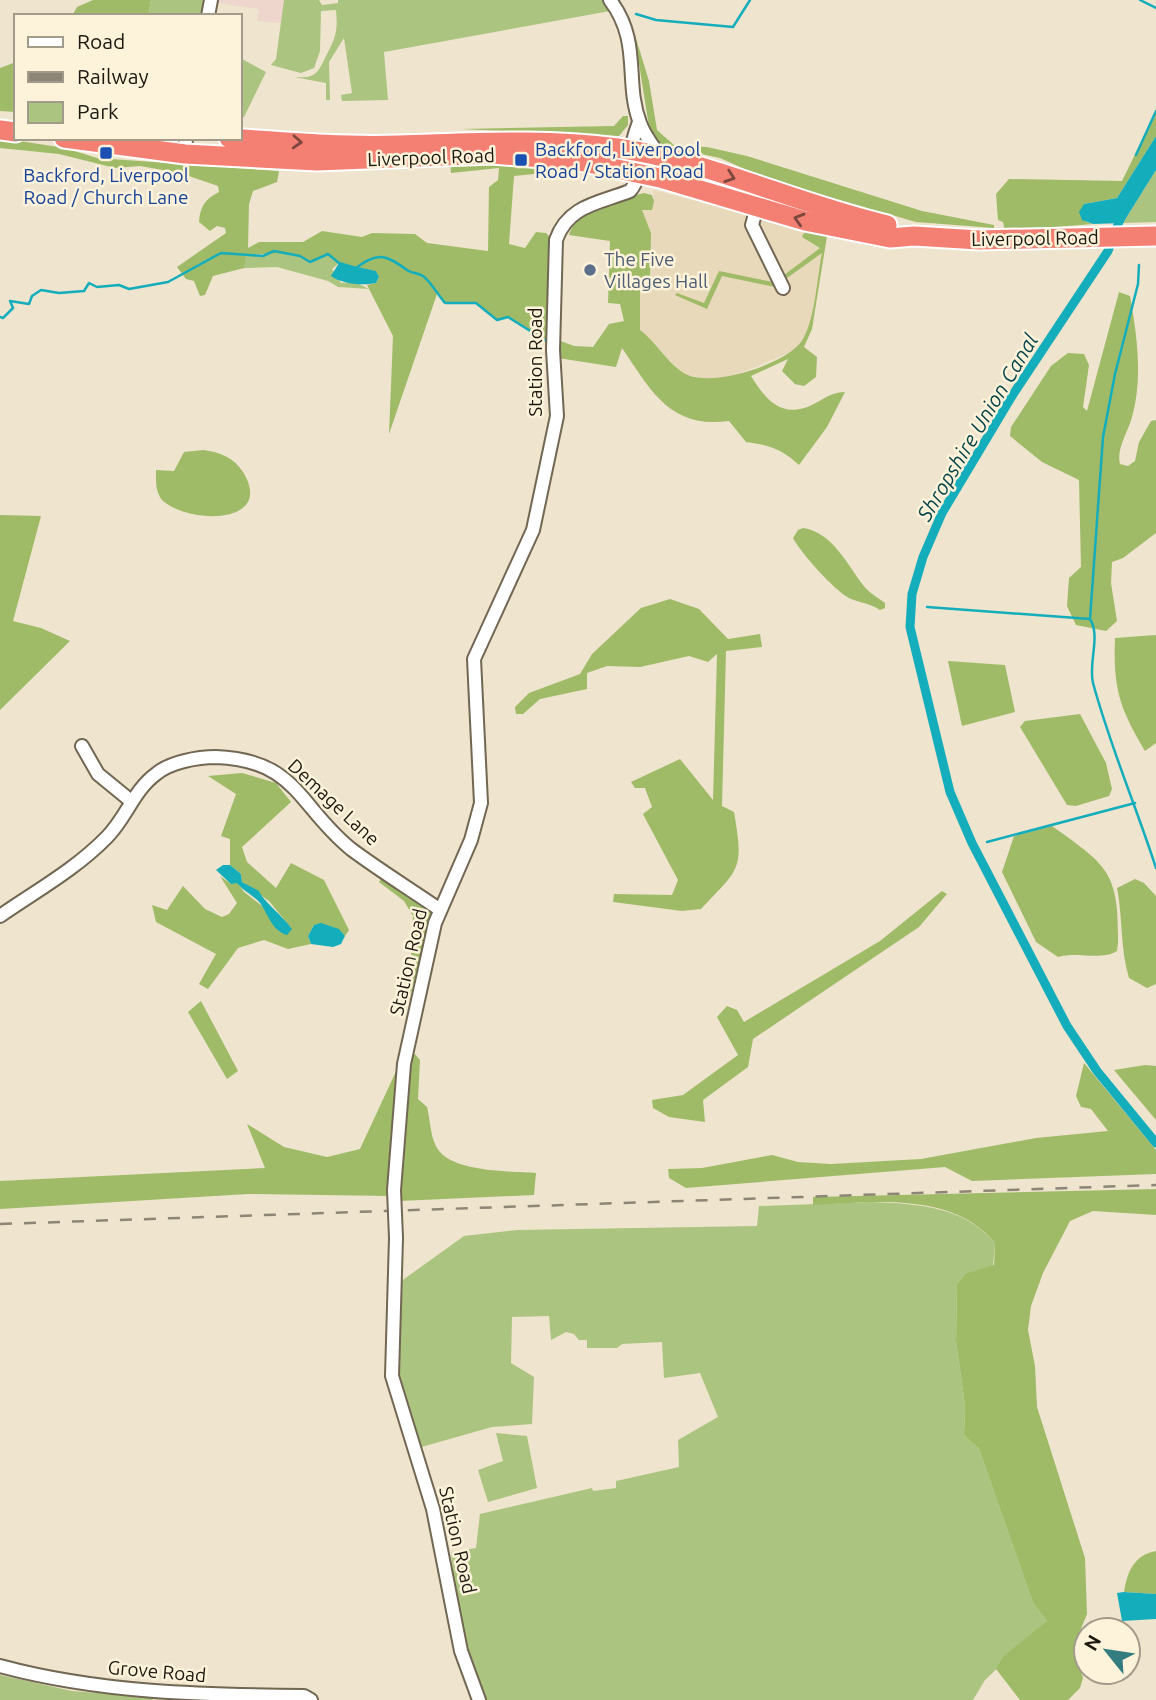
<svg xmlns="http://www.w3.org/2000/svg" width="1156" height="1700" font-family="Ubuntu,sans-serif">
	<rect width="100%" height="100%" fill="#efe4cd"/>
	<path fill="#e7d9ba" d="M653 190 824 233 825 250 809 332 800 348 736 375 711 380 683 374 640 331V287L650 279 651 233 642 210 654 201Z"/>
	<path fill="#eed6cc" d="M218 0H284L282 23 257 21 259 9 218 3Z"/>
	<g fill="#abc47f">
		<path d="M151 0H207L204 16H148Z"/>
		<path d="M284 0H319L322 5 338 3V0H602L610 11 384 52 388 100 342 101 341 95 352 93 344 38 329 62 330 100H326V83L294 77C316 79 318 73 327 54 336 37 338 30 336 10L321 11 320 51 314 68 301 73 271 65 276 59Z"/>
		<path d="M240 58 266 72 244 117 240 119Z"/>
		<path d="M1156 170V222L1123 223Z"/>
		<path d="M274 251 300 256 310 262 328 254 339 263 332 269 341 283 355 282 369 289 338 287 328 281 277 267 244 268 243 253 263 256Z"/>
		<path d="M872 1202C917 1204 964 1206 995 1243L993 1266 966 1273 957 1284 956 1341 965 1406 964 1435 979 1449 1033 1603 1047 1621 985 1680 973 1700H485C463 1654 456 1603 451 1552L476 1548 480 1514 592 1488 593 1491 616 1488V1481L679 1467 678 1440 718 1417 700 1373 664 1378 662 1342 622 1344 617 1348H587V1340H579L574 1334 566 1332 551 1340 549 1316 512 1317 511 1363 534 1377 532 1424 492 1427 418 1448 397 1378 400 1282 464 1236 517 1230 757 1226 759 1206Z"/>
		<path d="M496 1433 527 1436 537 1488 488 1502 478 1470 503 1461Z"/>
		<path d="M0 1675 72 1691 153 1697V1700H0Z"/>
	</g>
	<g fill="#9fbb68">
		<path d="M93 0H151L148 16H72L77 7Z"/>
		<path d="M634 32 649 81 657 130 675 146 707 147 747 156 922 211 994 225V228L916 222 767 179 720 158 668 147 656 142 650 133Z"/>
		<path d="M16 62V112L0 111V68Z"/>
		<path d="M1156 111V136L1117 198 1084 204 1086 222 1093 224 1005 231 1003 222 998 220 996 194 1009 179 1122 181Z"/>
		<path d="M623 116H628V125L619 136 461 129 614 126Z"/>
		<path d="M0 138 65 148 97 158 279 171 277 182 253 191 249 204 248 248 259 242H303L322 231 362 237 372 233 415 234 427 243 488 251 489 187 498 180 499 168 451 173 450 161 545 165 544 173 514 176 509 244 525 248 536 232 546 233 552 239 549 343 509 317 497 320 476 303H445L437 294 389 434 393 336 367 285 376 283 379 277 375 271 339 263 328 254 310 262C286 248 271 256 246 254L244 268 213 276 205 295 200 296 194 281 186 279 177 267 226 233 225 228 217 226 210 231 199 222C200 207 205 199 219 192L218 186 180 173 140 166 115 168 59 154 0 148Z"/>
		<path d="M644 193 652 195 654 201 652 210H642L651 233 650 279 640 287V330C656 342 666 361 682 372 707 390 784 365 801 342 815 323 817 277 822 253L787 278 784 275 820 248 802 237 806 229 827 236 812 329 804 347 817 357 816 377 804 386 795 384 782 371 788 359 751 376C763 395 777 416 804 408 819 404 828 392 845 392L827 427 799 465C782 449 769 445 746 442L729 421C669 429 651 390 622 348L616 367 558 358V340L574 346 593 347 609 324 624 321 620 304 608 303 610 241 569 235C578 205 618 200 644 193Z"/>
		<path d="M719 271 773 282 775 287 722 276 707 309 675 295 677 293 704 303Z"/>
		<path d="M1119 292 1130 296C1137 335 1143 378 1132 417 1128 432 1116 449 1120 464L1128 466 1135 461 1139 442 1151 421 1156 420V533L1123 558 1112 562 1111 583 1117 621 1106 631 1076 625 1067 606 1069 578 1081 567 1079 480 1042 462 1010 436 1011 427 1051 366 1068 353 1084 354 1089 365 1083 407 1087 411Z"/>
		<path d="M203 450C220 452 233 457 243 472 275 524 191 525 163 501 155 493 156 480 156 470L174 471 184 452Z"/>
		<path d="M0 515 41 516 13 621 41 628 70 641 0 710Z"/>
		<path d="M803 528C832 532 847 564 863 585 868 592 878 598 885 603V608L880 610C870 603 860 603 849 598 835 591 800 552 793 538L798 530Z"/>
		<path d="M670 599 699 609 728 639 760 634 762 647 726 651 722 806 734 812C744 870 740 868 701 909L682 911 613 902 614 894 672 895 678 880 645 818 643 814 652 807 645 788H635L631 782 680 759 713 800 717 654 708 662 689 656 640 667 607 666 587 673V689L540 699 523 714H516L515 707 529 693 580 674 592 654 641 608Z"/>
		<path d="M1156 635V743L1145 751C1119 708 1113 687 1115 638Z"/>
		<path d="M948 661 1005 665 1015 712 962 726Z"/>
		<path d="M1080 714 1106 763 1112 789 1109 796 1076 806 1067 805 1020 727 1025 721Z"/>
		<path d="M242 773 276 783 291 802 242 847 247 862 276 888 291 863 324 880 349 930 345 936C337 927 325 923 314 925L308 936 311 944 288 949 264 940 238 948 208 989 199 984 216 954 156 922 152 905 167 910 183 886 205 909 222 917 229 914 237 903 220 876 231 884 237 882 244 892 292 929 269 901 242 882 241 874 230 865V839L221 836 236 794 208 776Z"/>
		<path d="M1052 826C1108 866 1119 872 1118 943L1117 951C1101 961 1077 951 1058 957L1036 942 1002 872 1014 836Z"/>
		<path d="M383 876 432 910 409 1001 413 916 404 901 379 882Z"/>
		<path d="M1135 879 1144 883 1156 896V984L1147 988 1129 978C1120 948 1123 919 1117 888Z"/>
		<path d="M942 891 947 894 919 927 753 1039 748 1067 703 1100 705 1122 669 1117 653 1108 652 1100 683 1095 738 1055 717 1017 727 1006 737 1010 744 1022 880 941Z"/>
		<path d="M201 1001 238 1071 227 1079 188 1012Z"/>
		<path d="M415 1054 420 1060 418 1099 427 1107C430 1118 430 1133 435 1144 446 1173 510 1171 536 1173L534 1195 399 1201 411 1055Z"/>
		<path d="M1084 1063 1156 1150V1174L972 1181 945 1167 686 1188 669 1178 668 1169 702 1168 772 1155 798 1162 831 1164 921 1159 1036 1138 1108 1131 1091 1109 1081 1107 1076 1096Z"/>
		<path d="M1145 1065 1156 1066V1120L1114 1070Z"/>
		<path d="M398 1067 389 1196 248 1194 0 1209V1181L265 1168 247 1124 284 1147 327 1157 360 1149Z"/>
		<path d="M1156 1189V1215L1093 1211 1070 1221 1043 1273 1031 1306 1028 1330 1035 1366 1037 1407 1085 1558 1087 1614 1076 1641V1655L1083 1678 1080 1688 1068 1700H1020L996 1669 1004 1656 1047 1621 1033 1603 979 1449 964 1435 965 1406 956 1341 957 1284 966 1273 994 1265 995 1243C953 1191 872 1202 813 1205V1197Z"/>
		<path d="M1156 1551V1594L1124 1592C1127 1572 1134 1555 1156 1551Z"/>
	</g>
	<g fill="#14adbc">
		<path d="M1156 136V170L1123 223 1093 224 1082 220 1079 212 1084 204 1117 198Z"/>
		<path d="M339 263 376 271 379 277 376 283C362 286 342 284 331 276Z"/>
		<path d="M223 865H230L241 874 242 882 259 891C263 901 284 917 292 929L287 935C273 931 269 917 262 906 257 897 244 892 237 883L231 884 216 870Z"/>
		<path d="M321 923 339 929 345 936 341 944 333 947 311 944 308 936 314 925Z"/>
		<path d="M1124 1592 1156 1594V1619L1122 1621 1117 1593Z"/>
	</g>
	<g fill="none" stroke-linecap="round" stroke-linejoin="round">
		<g stroke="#14adbc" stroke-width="2.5">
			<path d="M1140 0 1156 8"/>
			<path d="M636 14 656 20 733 27 750 0"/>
			<path d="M1136 155 1156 111"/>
			<path d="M1139 265 1138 284 1115 374 1103 437 1090 619C1101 636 1088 663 1093 683 1110 746 1136 806 1156 868"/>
			<path d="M0 317 3 318 13 308 10 301 29 304 32 296 41 290 59 293 84 291 89 283 97 287 119 285 129 289 168 282 221 253 263 256 274 251 300 256 310 262 328 254 339 263 356 268C378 251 386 255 407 270 411 273 418 273 423 276 431 282 438 295 445 303H476L497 320 508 317 548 342"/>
			<path d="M927 607 1090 619"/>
			<path d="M987 842 1135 803"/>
		</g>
		<path stroke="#14adbc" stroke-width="9" d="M1122 214 1108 251 1012 396 942 513 923 557 912 594 910 627 950 792 972 843 1067 1026 1097 1071 1156 1143"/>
		<g stroke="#716753" stroke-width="16">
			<g id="minor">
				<path d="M610 0C642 42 624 82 640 123 644 135 653 146 660 156"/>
				<path d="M208 16 211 0"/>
				<path d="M185 154 186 138"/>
				<path d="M758 203 752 225 783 288"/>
				<path d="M82 746 98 774 131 801"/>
				<path d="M0 916C36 891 76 869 107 837 126 818 134 790 156 774 170 762 198 757 216 757 297 760 298 806 351 849 379 870 410 889 439 909"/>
				<path d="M394 1190 404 1064 435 923 471 840 481 803 474 659 533 530 557 416 553 350 556 240C568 205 600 203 630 191 644 174 632 168 632 149 632 141 636 130 639 122"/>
				<path d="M396 1238 392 1376 433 1509 461 1651 479 1700"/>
				<path d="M0 1666C100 1693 202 1695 304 1696L311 1700"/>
			</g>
		</g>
		<g stroke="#fff" stroke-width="23">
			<g id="highway">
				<path d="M0 130 16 132"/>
				<path d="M64 138 185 154 317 161 492 154 579 161 660 178 805 221 890 238 914 236 979 240 1156 236"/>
				<path d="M229 138C286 142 343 147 399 145 472 143 543 138 617 148 709 161 796 204 887 225"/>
			</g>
		</g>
		<use href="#minor" stroke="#fff" stroke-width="12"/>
		<use href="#highway" stroke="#f47f73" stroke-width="19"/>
		<path stroke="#8d8575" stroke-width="2.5" stroke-dasharray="12 12" stroke-linecap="butt" d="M0 1224 1156 1185"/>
		<g stroke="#716753" stroke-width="16" stroke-linecap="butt">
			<path id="minor-bridge" d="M394 1190 396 1238"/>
		</g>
		<use href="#minor-bridge" stroke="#fff" stroke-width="12"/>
	</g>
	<defs><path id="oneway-chevron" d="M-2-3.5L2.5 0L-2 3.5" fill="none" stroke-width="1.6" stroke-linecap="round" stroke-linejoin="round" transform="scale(1.75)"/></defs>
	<g stroke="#7e473d">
		<use href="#oneway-chevron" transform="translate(297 142) rotate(3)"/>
		<use href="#oneway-chevron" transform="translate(730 177) rotate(19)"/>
		<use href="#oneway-chevron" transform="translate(799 219) rotate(-164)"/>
	</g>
	<g fill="#1a4fb4" stroke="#fdf2da" stroke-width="2.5">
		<rect x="99" y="146" width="14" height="14" rx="3.5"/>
		<rect x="514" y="153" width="14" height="14" rx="3.5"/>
	</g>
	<circle fill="#5c6f8a" stroke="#fdf2da" stroke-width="2.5" cx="590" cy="270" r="7"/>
	<g text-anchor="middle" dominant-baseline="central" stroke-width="5" stroke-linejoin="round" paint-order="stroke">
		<g font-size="19" fill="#164399" stroke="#fdf2da" text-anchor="start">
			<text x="535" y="149">Backford, Liverpool<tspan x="535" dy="22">Road / Station Road</tspan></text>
			<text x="106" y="175" text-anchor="middle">Backford, Liverpool<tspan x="106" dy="22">Road / Church Lane</tspan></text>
		</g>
		<g font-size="19" fill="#1d1911" stroke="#fdf2da">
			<text transform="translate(431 157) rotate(-2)">Liverpool Road</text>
			<text transform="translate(1035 238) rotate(-1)">Liverpool Road</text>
			<text transform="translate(535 362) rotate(-90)">Station Road</text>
			<text transform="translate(334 802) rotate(43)">Demage Lane</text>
			<text transform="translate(408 962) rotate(-77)">Station Road</text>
			<text transform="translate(458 1540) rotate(77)">Station Road</text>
			<text transform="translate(157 1671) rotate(5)">Grove Road</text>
		</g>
		<g font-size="19" fill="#4e5e75" stroke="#fdf2da" text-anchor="start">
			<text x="604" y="259">The Five<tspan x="604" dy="22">Villages Hall</tspan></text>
		</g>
		<g font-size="21" font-style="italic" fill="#07454b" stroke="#fdf2da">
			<text transform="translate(977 427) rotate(-59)">Shropshire Union Canal</text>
		</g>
	</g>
	<rect x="14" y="14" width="228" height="126" fill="#fdf2da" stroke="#a39b8a" stroke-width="2"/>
	<rect x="28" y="37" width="35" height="10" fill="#ffffff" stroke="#a39b8a" stroke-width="2"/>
	<text x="77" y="49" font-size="21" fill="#1d1911">Road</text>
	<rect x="28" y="72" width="35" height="10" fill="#8d8575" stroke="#a39b8a" stroke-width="2"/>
	<text x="77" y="84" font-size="21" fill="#1d1911">Railway</text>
	<rect x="28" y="102" width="35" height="21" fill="#abc47f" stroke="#a39b8a" stroke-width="2"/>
	<text x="77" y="119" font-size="21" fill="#1d1911">Park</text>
	<g transform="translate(1107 1651) rotate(300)"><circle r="33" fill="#fdf2da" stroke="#a39b8a" stroke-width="2"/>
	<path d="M0-5L12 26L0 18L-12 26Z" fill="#337c7f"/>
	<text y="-10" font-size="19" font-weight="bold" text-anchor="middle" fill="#1d1911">N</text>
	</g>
</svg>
